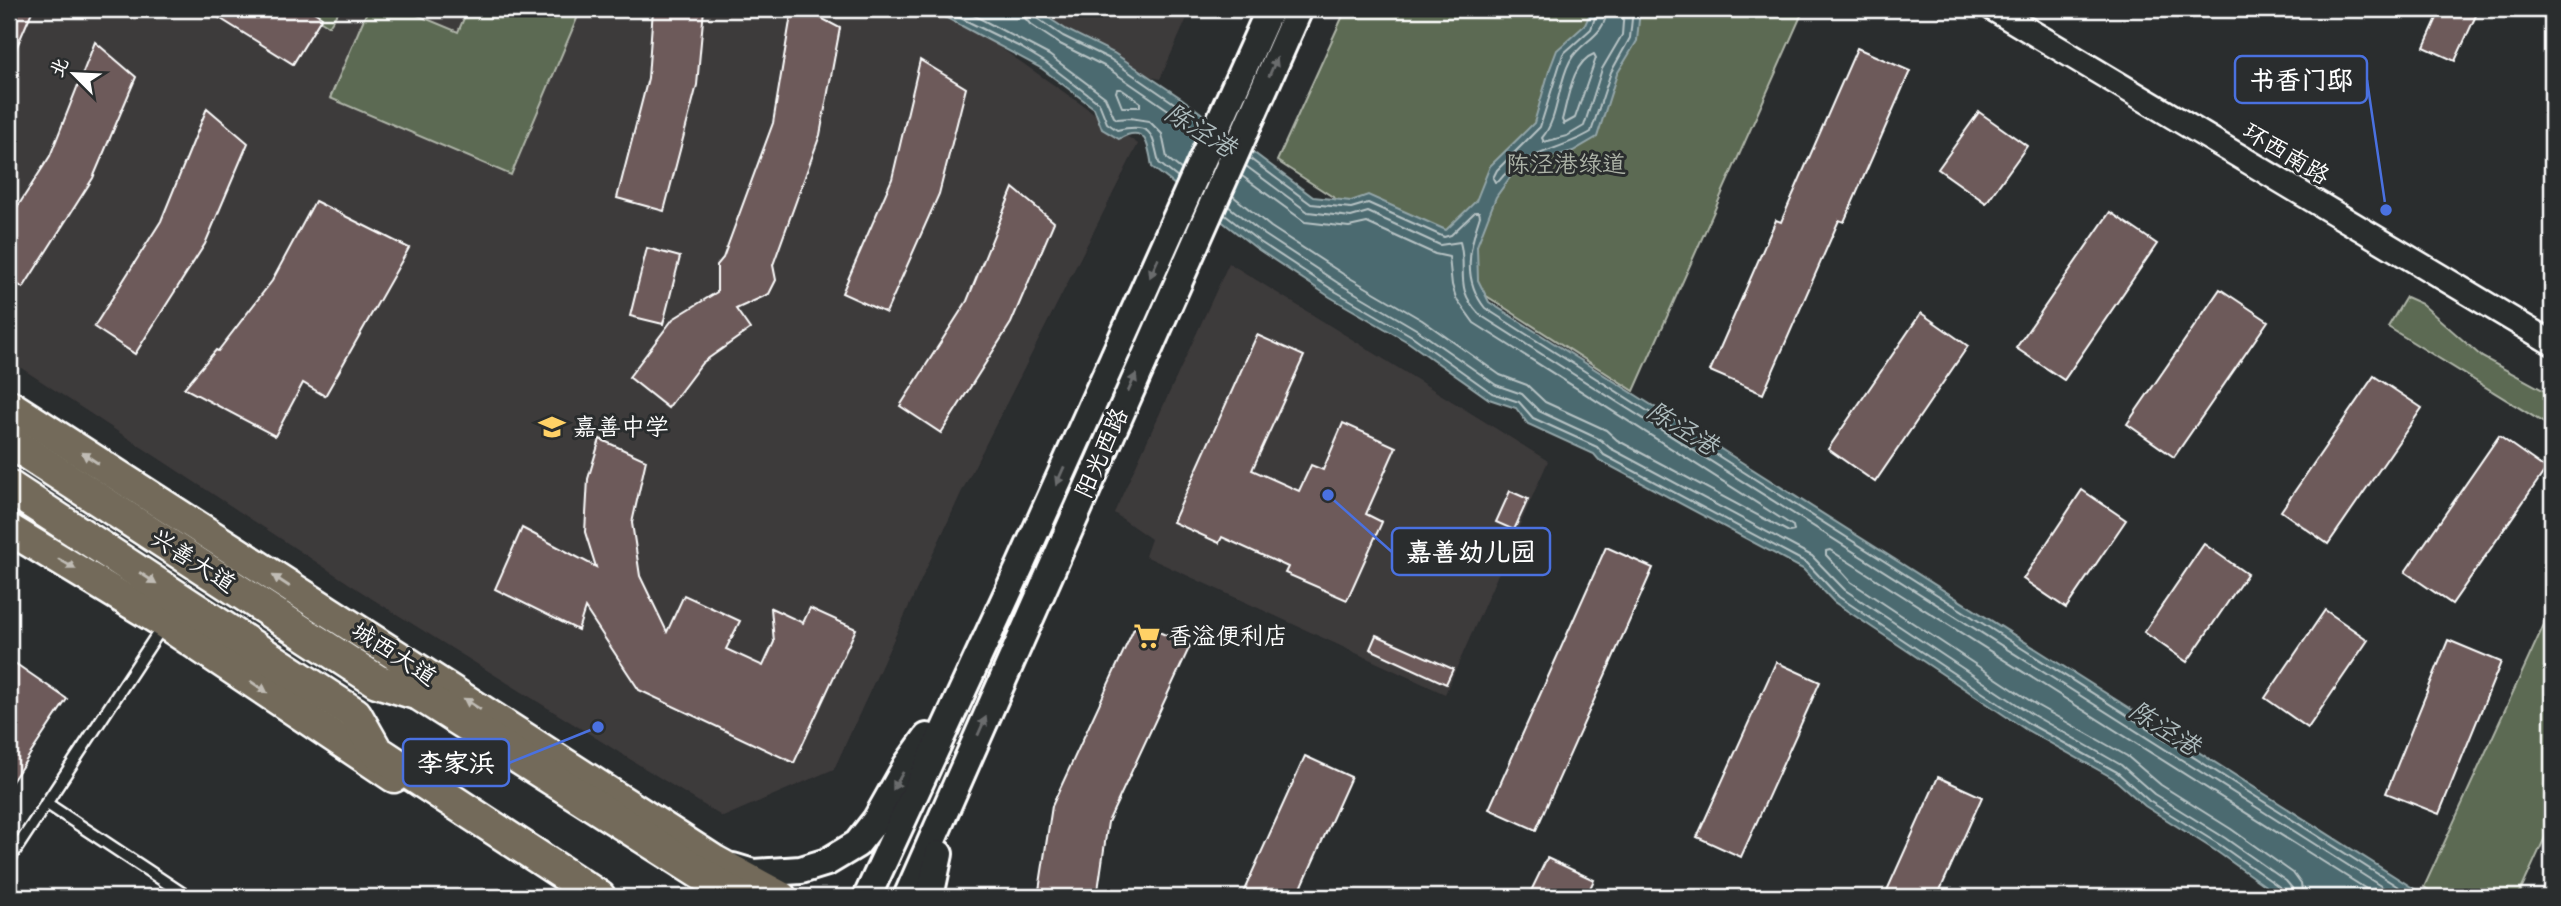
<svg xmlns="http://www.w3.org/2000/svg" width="2561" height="906" font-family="'Balsamiq Sans','LXGW WenKai TC',sans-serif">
	<rect width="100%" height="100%" fill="#2a2d2e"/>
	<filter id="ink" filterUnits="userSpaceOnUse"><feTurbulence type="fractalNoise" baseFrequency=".0143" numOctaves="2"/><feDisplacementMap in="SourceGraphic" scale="14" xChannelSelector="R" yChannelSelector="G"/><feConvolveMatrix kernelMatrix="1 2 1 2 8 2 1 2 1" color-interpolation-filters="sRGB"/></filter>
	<g filter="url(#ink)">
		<g fill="#3e3a3b">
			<path d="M9 9H945L1138 144 961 493 834 769 723 817 374 600 9 360Z"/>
			<path d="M1029 9H1191L1160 79 1105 65Z"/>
			<path d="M1229 263 1548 461 1445 694 1145 556 1151 539 1114 513Z"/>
		</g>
		<g fill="#5c6a52" stroke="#aeb4a8" stroke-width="2">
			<path d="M302 9H340L329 26Z"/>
			<path d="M368 9H403L458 32 468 9H581L511 175 330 98Z"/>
			<path d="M1346 9H1804L1634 391 1277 161Z"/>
			<path d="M2406 297 2422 304 2482 357 2552 395V428L2388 327Z"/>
			<path d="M2552 607V822L2518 897H2440L2424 887Z"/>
		</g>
		<path fill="#4c6a6f" stroke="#94a6a9" stroke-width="2" d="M930 9H1035L1067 30 1114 53 1181 98 1313 197 1351 201 1368 195 1446 230 1476 201 1490 166 1534 123 1549 71 1557 50 1585 25 1592 9H1640L1637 41 1617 74 1597 137 1573 151 1542 160 1511 176 1496 197 1477 246 1478 280 1489 302 2427 897H2281L2216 851 2145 806 2113 778 2025 729 1834 602 1803 569 1599 460 1594 454 1528 424 1516 408 1489 399 1408 342 1330 297 1256 248 1152 167C1149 146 1146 123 1119 139L1102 129 1094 108 1041 68Z"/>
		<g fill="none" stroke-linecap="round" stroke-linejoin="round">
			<g stroke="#b7c3c5" stroke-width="2">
				<path d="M942 9 1020 47 1045 62 1099 103 1107 123 1117 130C1152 122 1152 133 1159 163L1178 178"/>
				<path d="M962 9 1049 55 1105 97 1114 117 1117 119 1130 118 1149 121 1162 134 1167 158 1182 170"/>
				<path d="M1023 9 1025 18 1031 25 1060 44 1106 67 1199 131"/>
				<path d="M1032 9 1035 17 1063 36 1110 59 1203 123"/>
				<path d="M1598 9 1591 29 1563 54 1540 127 1497 170 1493 178 1495 182 1499 181C1520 153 1562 150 1591 132L1611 72 1630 38 1633 9"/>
				<path d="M1607 9C1605 38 1581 40 1570 61 1557 85 1559 118 1542 138L1544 142 1567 136 1584 126 1602 69 1622 35 1624 9"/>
				<path d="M1594 54 1596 58 1575 118 1564 124 1562 120C1568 99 1572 62 1594 54Z"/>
				<path d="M1121 89 1140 102V107H1122L1116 92 1117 89Z"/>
				<path d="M1249 158 1311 204 1351 208 1368 203 1444 237 1451 235 1475 212H1479L1480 216C1469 248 1462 279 1485 308L2414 897"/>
				<path d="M1246 166 1308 212 1351 217 1368 212 1440 245 1460 242C1468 272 1453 287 1480 315L2398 897"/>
				<path d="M1233 196 1271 227 1343 274 1422 320 1500 375 1527 385 1545 402 1606 430 1617 440 1789 532 1794 531 1793 526 1474 323 1456 298 1452 285 1449 257 1435 254 1367 223 1349 227 1305 222 1242 176"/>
				<path d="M1228 206 1265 235 1338 283 1416 329 1496 385 1522 394 1539 411 1601 440 1610 448 1812 556 1845 590 2033 715 2121 765 2154 794 2225 838 2286 881 2292 888 2293 897"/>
				<path d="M1225 215 1260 242 1333 290 1412 336 1492 393 1519 402 1533 418 1597 447 1604 455 1807 563 1839 597 2028 723 2117 772 2149 801 2220 845 2281 888 2284 897"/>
				<path d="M2303 897 2301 884 2293 873 2231 829 2161 785 2127 756 2038 706 1851 582 1826 555V551L1830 550 2379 897"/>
			</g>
		</g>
		<g fill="#6d5a5a" stroke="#fff" stroke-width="2">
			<path d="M9 9H33L9 65Z"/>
			<path d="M205 9H309L322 17 293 64Z"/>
			<path d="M653 9H704L697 85 664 211 617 198 648 78Z"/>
			<path d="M792 9H804L840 28 820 135 773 265 776 280 769 294 736 309 750 329 702 363 668 408 629 377 673 319 717 292V265L723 258 773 123Z"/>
			<path d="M2441 9H2479L2455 61 2424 47Z"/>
			<path d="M95 42 136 77 93 178 23 288 9 278V220L50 156Z"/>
			<path d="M1857 48 1910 71 1844 222 1839 220 1763 394 1710 371 1776 220 1781 222Z"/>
			<path d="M920 60 966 88 939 194 886 313 842 293 892 179Z"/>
			<path d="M207 108 248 143 205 244 135 354 94 327 161 221Z"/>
			<path d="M1979 112 2027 146 1986 203 1938 169Z"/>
			<path d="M1013 188 1054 222 1011 323 941 433 900 406 967 301Z"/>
			<path d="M315 201 409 248 325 396 303 383 275 436 184 388 216 350 218 351 272 281Z"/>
			<path d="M2110 212 2157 244 2064 380 2016 348Z"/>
			<path d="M647 248 680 257 663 324 630 316Z"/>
			<path d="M2220 289 2268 321 2174 457 2127 424Z"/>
			<path d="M1921 313 1968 346 1875 482 1828 449Z"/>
			<path d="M1257 335 1304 356 1252 470 1299 491 1311 465 1323 470 1343 423 1396 447 1366 514 1382 522 1347 600 1285 573 1288 567 1222 537 1219 543 1173 522Z"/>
			<path d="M2374 376 2422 408 2328 544 2281 511Z"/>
			<path d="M2499 436 2546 469 2452 604 2405 572Z"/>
			<path d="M600 439 646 460 632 523 640 576 667 632 684 595 740 621 726 649 763 666 774 642 771 608 803 623 810 608 856 629 794 763 639 690 585 608 578 630 495 589 522 528 596 567 585 532 588 479Z"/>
			<path d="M2082 490 2126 520 2066 608 2023 579Z"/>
			<path d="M1510 491 1528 499 1514 530 1496 522Z"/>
			<path d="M2204 544 2247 574 2187 662 2144 632Z"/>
			<path d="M1606 547 1653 568 1536 830 1489 809Z"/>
			<path d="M2325 610 2368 640 2308 728 2265 698Z"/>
			<path d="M1137 622 1190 646 1108 822 1097 897H1038L1052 806Z"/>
			<path d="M1376 635 1453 669 1446 684 1370 649Z"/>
			<path d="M2448 640 2501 662 2439 814 2386 793Z"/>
			<path d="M9 659 67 699 9 786Z"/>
			<path d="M1776 662 1820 682 1741 857 1697 837Z"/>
			<path d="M1305 756 1351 777 1297 897H1241Z"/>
			<path d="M1938 777 1982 797 1937 897H1884Z"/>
			<path d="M1547 858 1594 880 1586 897H1528Z"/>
		</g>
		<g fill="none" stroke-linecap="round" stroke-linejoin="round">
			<g stroke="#fff" stroke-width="15">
				<g id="service">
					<path d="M46 803 188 897"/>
					<path d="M9 860 162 627"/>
				</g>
			</g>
			<g stroke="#fff" stroke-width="28">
				<path id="tertiary" d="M1993 9 2552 343"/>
			</g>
			<g stroke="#fff" stroke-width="32">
				<g id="secondary">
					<path d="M733 867 753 873 801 870 827 862 857 844 876 820 907 765 927 737"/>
					<path d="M867 897 1021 564 1270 9"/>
					<path d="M907 897 1299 9"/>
					<path d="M932 897V887L939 854"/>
				</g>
			</g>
			<g stroke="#fff" stroke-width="35">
				<g id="primary">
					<path d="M9 405 715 861 781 897"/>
					<path d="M9 529 164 623 394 777"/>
				</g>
			</g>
			<g stroke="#fff" stroke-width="37">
				<g id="trunk">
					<path d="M9 441 377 681 419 694 738 897"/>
					<path d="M9 487 355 714 376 751 599 897"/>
				</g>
			</g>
			<use href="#service" stroke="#2a2d2e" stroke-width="10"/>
			<use href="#tertiary" stroke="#2a2d2e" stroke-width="23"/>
			<use href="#secondary" stroke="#2a2d2e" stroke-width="26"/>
			<use href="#primary" stroke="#736b5a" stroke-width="30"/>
			<use href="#trunk" stroke="#736b5a" stroke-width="32"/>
		</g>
		<defs><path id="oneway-solid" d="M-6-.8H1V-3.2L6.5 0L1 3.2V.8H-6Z" transform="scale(1.75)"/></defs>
		<g fill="#6a6c6d">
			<use href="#oneway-solid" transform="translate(1273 67) rotate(-66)"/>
			<use href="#oneway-solid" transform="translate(1154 268) rotate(114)"/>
			<use href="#oneway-solid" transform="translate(1132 383) rotate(-66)"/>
			<use href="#oneway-solid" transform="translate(1060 476) rotate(114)"/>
			<use href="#oneway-solid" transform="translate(982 726) rotate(-66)"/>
			<use href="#oneway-solid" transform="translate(898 781) rotate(120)"/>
		</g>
		<g fill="#c0bcb5">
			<use href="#oneway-solid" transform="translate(90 458) rotate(-147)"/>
			<use href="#oneway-solid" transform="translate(67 564) rotate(31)"/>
			<use href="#oneway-solid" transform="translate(148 578) rotate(33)"/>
			<use href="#oneway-solid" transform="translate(281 581) rotate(-147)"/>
			<use href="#oneway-solid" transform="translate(259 687) rotate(34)"/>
			<use href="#oneway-solid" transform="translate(472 704) rotate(-147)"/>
		</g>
	</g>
	<defs>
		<g id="school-bare" transform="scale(2.1)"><path d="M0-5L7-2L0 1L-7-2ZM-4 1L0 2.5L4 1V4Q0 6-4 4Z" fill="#ffd166" stroke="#2a2d2e" stroke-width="2.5" paint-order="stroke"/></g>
		<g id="supermarket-bare" transform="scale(2.1)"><path d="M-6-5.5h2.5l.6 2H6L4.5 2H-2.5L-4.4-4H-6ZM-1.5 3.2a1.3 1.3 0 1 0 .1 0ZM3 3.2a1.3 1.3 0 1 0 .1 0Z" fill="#ffd166" stroke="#2a2d2e" stroke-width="2.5" paint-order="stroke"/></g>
	</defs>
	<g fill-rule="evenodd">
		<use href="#school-bare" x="552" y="427"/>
		<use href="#supermarket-bare" x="1147" y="636"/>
	</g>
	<g text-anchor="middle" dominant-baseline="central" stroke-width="6" stroke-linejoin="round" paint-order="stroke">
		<g font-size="24" fill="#fff" stroke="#2a2d2e">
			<text transform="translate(2286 154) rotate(31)">环西南路</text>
			<text transform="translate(1102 453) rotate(-66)">阳光西路</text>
			<text transform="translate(193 561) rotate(33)">兴善大道</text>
			<text transform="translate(394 654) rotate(33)">城西大道</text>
		</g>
		<g font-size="24" fill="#aeb4a8" stroke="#2a2d2e">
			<text x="1566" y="164">陈泾港绿道</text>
		</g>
		<g font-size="24" fill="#fff" stroke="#2a2d2e" text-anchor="start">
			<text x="573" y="427">嘉善中学</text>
			<text x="1168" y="636">香溢便利店</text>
		</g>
		<g font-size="26" font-style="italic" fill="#aebcbe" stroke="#2a2d2e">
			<text transform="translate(1200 131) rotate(32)">陈泾港</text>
			<text transform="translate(1682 429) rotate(32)">陈泾港</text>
			<text transform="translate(2164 729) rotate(33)">陈泾港</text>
		</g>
	</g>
	<path fill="none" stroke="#4a71e0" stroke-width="2.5" d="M2386 210L2367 80M1328 495L1392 552M598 727L509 763"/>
	<g fill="#4a71e0" stroke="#2a2d2e" stroke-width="2.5">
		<circle cx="2386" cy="210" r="7"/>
		<circle cx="1328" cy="495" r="7"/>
		<circle cx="598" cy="727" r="7"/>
	</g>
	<g fill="#2a2d2e" stroke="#4a71e0" stroke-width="2.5">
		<rect x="2235" y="56" width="132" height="47" rx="7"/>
		<rect x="1392" y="528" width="158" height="47" rx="7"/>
		<rect x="403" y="739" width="106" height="47" rx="7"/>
	</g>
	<g font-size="26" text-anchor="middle" font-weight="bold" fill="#fff">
		<text x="2301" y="89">书香门邸</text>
		<text x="1471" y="561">嘉善幼儿园</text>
		<text x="456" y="772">李家浜</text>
	</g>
	<rect width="2561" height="906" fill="none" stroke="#2a2d2e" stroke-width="35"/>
	<rect x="18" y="18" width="2526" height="871" fill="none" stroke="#fff" stroke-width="2.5" filter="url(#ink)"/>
	<g transform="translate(74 74) rotate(294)" stroke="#2a2d2e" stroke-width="5" paint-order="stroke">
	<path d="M0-5L12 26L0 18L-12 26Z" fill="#ffffff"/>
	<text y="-10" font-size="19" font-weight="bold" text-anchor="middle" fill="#ffffff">北</text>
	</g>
</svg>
